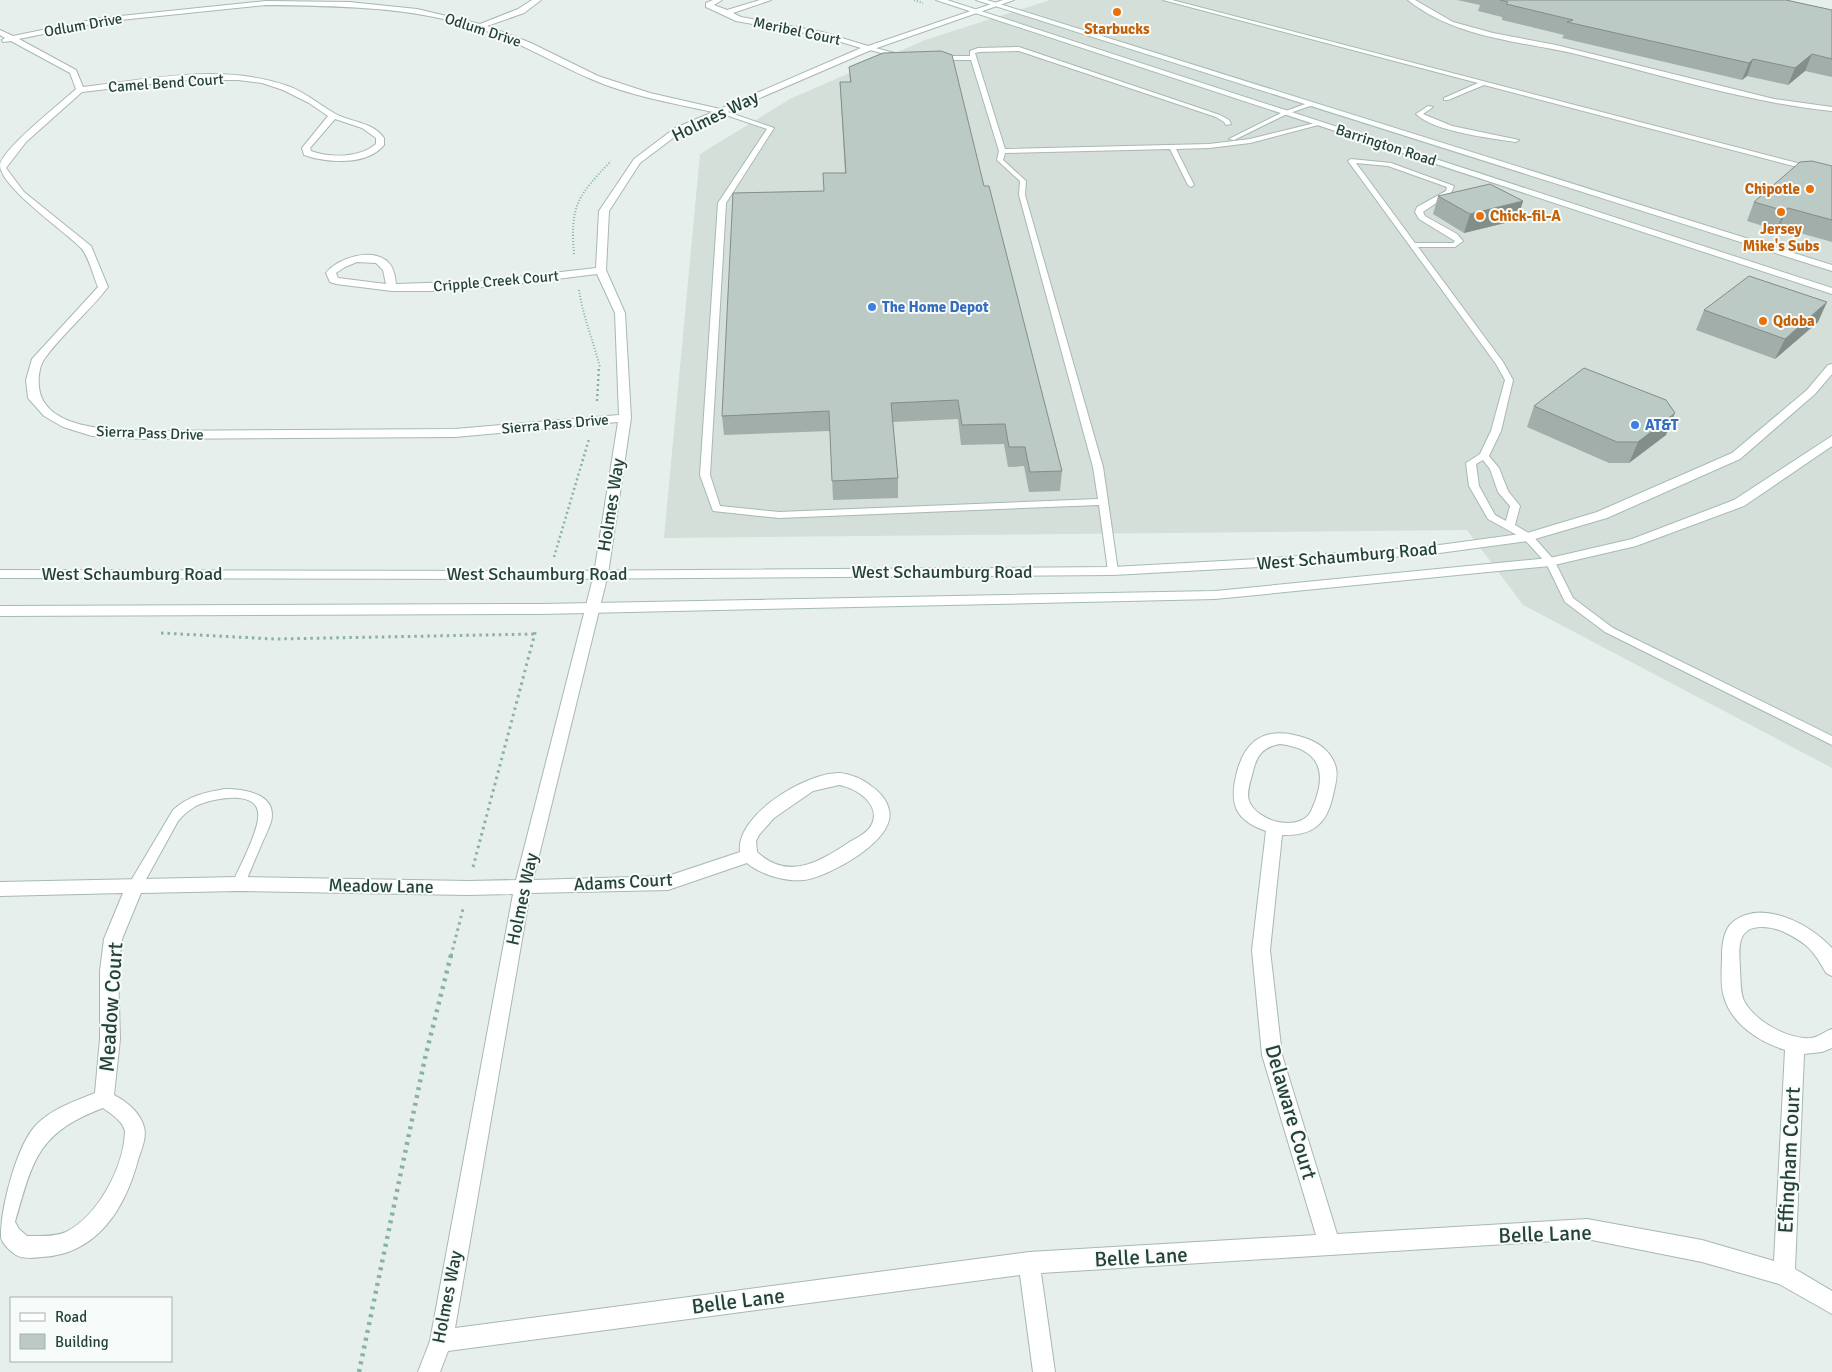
<svg xmlns="http://www.w3.org/2000/svg" width="1832" height="1372" font-family="Signika,sans-serif">
	<rect width="100%" height="100%" fill="#e6efeb"/>
	<path fill="#d4dfda" d="M1050 0H1759L1832 15V768L1523 605 1467 530 664 538 700 154 790 99 925 40Z"/>
	<g fill="none" stroke-linecap="round" stroke-linejoin="round">
		<g stroke="#a8b8b2" stroke-width="2">
			<g id="service">
				<path d="M1163 0H1172L1832 172V176L1484 85 1448 100H1444V98L1478 83Z"/>
				<path d="M1408 0H1415L1453 22 1493 33 1556 45 1774 99 1832 107V111C1749 103 1662 75 1580 55 1523 41 1456 39 1408 0Z"/>
				<path d="M868 46 902 55 903 56 900 58 866 49Z"/>
				<path d="M1019 47 1220 115 1229 120 1231 124 1226 125 1224 122 1216 117 1019 51 979 52 975 53 1005 149 1209 144 1250 139 1319 122 1322 124 1250 143 1209 148 1176 149 1194 185 1191 187 1188 185 1170 149 1005 153 1003 160 1026 181 1025 195 1103 467 1118 571 1113 574 1108 571 1099 505 779 518 713 511 700 475 718 203 767 129 717 112V110L719 109 774 128 726 203 710 475 720 506 779 512 1098 499 1093 467 1019 195 1020 181 997 160 999 151 971 60H939L936 58 939 56H970V51L978 48Z"/>
				<path d="M1311 102 1314 104 1313 105 1287 114 1234 140 1229 139 1283 112Z"/>
				<path d="M1428 106 1433 107 1423 114 1452 126 1519 140 1516 142C1490 138 1435 132 1416 114Z"/>
				<path d="M1351 159 1391 163 1454 186 1451 193 1423 212 1425 216 1457 234 1463 241 1455 247H1418L1503 362 1513 380 1501 431 1489 456 1499 468 1508 491 1520 506 1515 525 1532 535 1554 560 1573 598 1613 628 1832 736V745L1605 632 1565 602 1546 563 1524 539 1488 519 1469 486 1466 463 1480 454 1491 431 1505 380 1496 364 1348 161ZM1356 163 1388 166 1447 187 1446 191 1417 207 1415 212 1419 219 1455 241 1453 243H1415ZM1483 460 1490 469 1498 492 1510 506 1506 521 1495 515 1479 486 1476 464Z"/>
				<path d="M225 789C245 789 278 794 271 822 268 831 263 840 260 848 254 861 249 875 243 888L238 889 233 888 232 884C239 868 261 827 258 812 255 789 209 799 196 806 189 810 183 815 178 821L139 892 134 893 129 892 127 888 129 884 173 810C188 796 206 792 225 789Z"/>
			</g>
		</g>
		<g stroke="#a8b8b2" stroke-width="2">
			<path id="minor" d="M532 0H541L524 13 487 26 531 43 598 76 650 93 720 109 861 48 821 36 736 21 706 7V3L713 0H722L714 5 727 10 760 0H771L733 13 741 17 822 32 868 46 1003 0H1014L871 50 681 132 640 163 609 211 606 270 625 313 631 418 608 574 533 880 668 876 740 852C735 815 807 772 840 773 850 774 863 779 871 786 879 791 887 800 889 810 897 840 828 877 804 880 786 882 761 875 747 863L668 890 530 893 455 1328 1029 1252 1316 1235 1262 1055 1252 950 1266 831C1234 820 1229 803 1237 772 1247 734 1272 726 1308 739 1321 744 1333 754 1336 768 1338 777 1335 786 1333 795 1327 824 1313 836 1282 835L1270 950 1282 1055 1337 1234 1587 1219 1702 1240 1774 1261 1785 1050C1760 1042 1732 1025 1724 997 1720 985 1722 969 1722 956 1722 944 1724 928 1734 921 1764 899 1811 925 1832 948V976L1826 973C1814 951 1807 943 1784 932 1771 926 1746 922 1741 940 1738 949 1740 961 1740 971 1741 980 1740 992 1744 1001 1755 1021 1788 1040 1811 1038 1819 1037 1825 1031 1832 1029V1048L1822 1052 1804 1054 1795 1269 1832 1291V1314L1779 1284 1702 1262 1587 1239 1041 1273 1055 1372H1033L1020 1275 448 1351 440 1372H418L430 1341 513 894 468 895 238 891 141 893 122 939 118 971 120 1039 114 1095C127 1102 140 1112 144 1127 147 1138 141 1150 138 1160 125 1209 97 1254 42 1257 33 1258 23 1259 16 1255 10 1251 3 1244 1 1238 0 1210 17 1142 38 1123 54 1108 75 1101 95 1093L100 1039V971L104 939 123 893 0 896V882L238 877 468 881 516 880 594 574 618 422 455 437 142 439 92 436 63 427 44 416 28 398 26 380 32 359 98 287C93 275 89 257 81 248 66 232 0 187 0 165 3 148 61 103 76 89L70 73 11 41 3 42 2 40 5 38 0 35V30L13 36 101 18 266 1 349 2 417 9 480 24 518 9ZM266 5C337 6 408 6 477 28 517 40 553 63 591 79 630 96 672 103 713 112L675 128 634 159 599 211 596 268 483 281 396 284C395 276 394 268 388 262 372 247 338 258 326 273L330 282 336 284 392 291H436L507 285 597 274 615 313 619 415 455 429 142 431C111 430 43 429 39 387 38 379 39 366 45 358 63 333 89 312 108 287L91 246 24 192 6 168 26 142 82 92 184 80H238L262 83 283 90 309 103 328 116 302 148 304 155C327 163 367 166 384 145V138C372 121 351 123 334 113 318 104 305 92 288 86 222 63 150 79 83 87L76 70 19 39 101 22ZM335 119 362 128 376 138V144C360 158 330 158 311 151L310 148ZM357 262 376 263 383 270 386 284 338 278 336 273 345 267ZM1280 744C1321 749 1328 773 1312 809 1302 834 1257 822 1249 801 1246 792 1251 780 1253 771 1257 755 1263 747 1280 744ZM839 785C856 788 881 804 872 824 868 833 856 838 848 843 819 862 789 881 757 852L756 841 759 835 774 818 813 791ZM103 1108C111 1114 122 1120 125 1131 124 1167 98 1216 66 1232 54 1237 39 1236 27 1236L19 1229 15 1222C33 1160 37 1133 103 1108Z"/>
		</g>
		<g stroke="#a4bbb3" stroke-width="2">
			<g id="secondary">
				<path d="M936 0H947L1832 288V294Z"/>
				<path d="M976 0H987L1832 265V271Z"/>
				<path d="M1832 364V374L1815 394 1740 459 1607 518 1528 541 1432 554 1259 567 1113 575 548 579 0 578V570L548 571 1113 567 1259 559 1432 546 1527 533 1597 512 1732 453 1807 390 1828 365Z"/>
				<path d="M1832 436V446L1744 506 1636 546 1550 566 1215 599 541 614 0 616V606L541 604 1215 591 1550 558 1632 539 1734 500Z"/>
			</g>
		</g>
		<g stroke="#86b3a5" stroke-width="2" stroke-dasharray="1 2" stroke-linecap="butt">
			<path d="M914 0 923 3"/>
			<path d="M574 254C570 204 578 196 611 161"/>
			<path d="M579 290C583 316 593 341 600 367"/>
		</g>
		<g stroke="#86b3a5" stroke-width="2.5" stroke-dasharray="2 3" stroke-linecap="butt">
			<path d="M597 401 599 366"/>
			<path d="M554 557 589 439"/>
		</g>
		<g stroke="#86b3a5" stroke-width="3" stroke-dasharray="2.5 4" stroke-linecap="butt">
			<path d="M161 633 274 639 535 634"/>
			<path d="M473 867 536 629"/>
			<path d="M451 956 463 909"/>
		</g>
		<path stroke="#86b3a5" stroke-width="4.5" stroke-dasharray="3 5" stroke-linecap="butt" d="M359 1372 425 1058 451 955"/>
		<use href="#service" fill="#fff" fill-rule="evenodd"/>
		<use href="#minor" fill="#fff" fill-rule="evenodd"/>
		<use href="#secondary" fill="#fff" fill-rule="evenodd"/>
	</g>
	<g fill="#a1aea9">
		<path d="M1457 0H1786L1832 10V77L1805 71 1788 85 1747 76 1742 80 1562 38 1564 35 1502 20V17L1478 11 1480 5Z"/>
		<path d="M849 67 984 186 1062 471 1060 491 1029 492 1024 466 1008 467 1004 444 961 445 958 419 893 422 898 478V498L833 500 830 431 724 435 722 416 824 191 845 173 840 82H850Z"/>
		<path d="M1832 166V242L1779 227 1776 230 1747 221 1754 202Z"/>
		<path d="M1438 196 1523 201 1517 220 1464 233 1433 214Z"/>
		<path d="M1704 310 1818 322 1775 359 1696 330Z"/>
		<path d="M1534 406 1666 435 1629 463H1609L1527 427Z"/>
	</g>
	<g fill="#838d89">
		<path d="M1812 54 1805 71 1788 85 1795 68Z"/>
		<path d="M1753 59 1747 76 1742 80 1749 63Z"/>
		<path d="M1523 201 1517 220 1464 233 1470 214Z"/>
		<path d="M1788 208 1779 227 1776 230 1785 211Z"/>
		<path d="M1827 302 1818 322 1775 359 1785 339Z"/>
		<path d="M1675 413 1666 435 1629 463 1638 442Z"/>
	</g>
	<g fill="#bbcac4" stroke="#838d89">
		<path d="M1500 0H1786L1832 10V59L1812 54 1795 68 1753 59 1749 63 1567 22 1573 20 1506 4 1508 2Z"/>
		<path d="M941 51 952 55 984 186H989L1062 471 1030 472 1025 447H1009L1005 424 962 425 958 400 891 403 898 478 832 481 829 411 722 416 733 193 824 191 823 173H846L840 82H851L849 67 883 53Z"/>
		<path d="M1812 161 1832 166V220L1788 208 1785 211 1754 202 1800 162Z"/>
		<path d="M1490 184 1523 201 1470 214 1438 196Z"/>
		<path d="M1749 276 1827 302 1785 339 1704 310Z"/>
		<path d="M1584 368 1666 400 1675 413 1638 442H1617L1534 406Z"/>
	</g>
	<g fill="#e8710a" stroke="#f7fbf9" stroke-width="2">
		<circle cx="1117" cy="12" r="5"/>
		<circle cx="1810" cy="189" r="5"/>
		<circle cx="1781" cy="212" r="5"/>
		<circle cx="1480" cy="216" r="5"/>
		<circle cx="1763" cy="321" r="5"/>
	</g>
	<g fill="#3f7fe0" stroke="#f7fbf9" stroke-width="2">
		<circle cx="872" cy="307" r="5"/>
		<circle cx="1635" cy="425" r="5"/>
	</g>
	<g text-anchor="middle" dominant-baseline="central" stroke-width="4" stroke-linejoin="round" paint-order="stroke">
		<g font-size="15" fill="#24423a" stroke="#f7fbf9">
			<text transform="translate(83 25) rotate(-10)">Odlum Drive</text>
			<text transform="translate(483 30) rotate(18)">Odlum Drive</text>
			<text transform="translate(797 31) rotate(12)">Meribel Court</text>
			<text transform="translate(166 83) rotate(-4)">Camel Bend Court</text>
			<text transform="translate(1386 145) rotate(18)">Barrington Road</text>
			<text transform="translate(496 281) rotate(-5)">Cripple Creek Court</text>
			<text transform="translate(555 424) rotate(-5)">Sierra Pass Drive</text>
			<text transform="translate(150 433) rotate(2)">Sierra Pass Drive</text>
		</g>
		<g font-size="15" font-weight="bold" fill="#c56008" stroke="#f7fbf9">
			<text x="1117" y="29">Starbucks</text>
			<text x="1800" y="189" text-anchor="end">Chipotle</text>
			<text x="1490" y="216" text-anchor="start">Chick-fil-A</text>
			<text x="1781" y="229">Jersey<tspan x="1781" dy="17">Mike's Subs</tspan></text>
			<text x="1773" y="321" text-anchor="start">Qdoba</text>
		</g>
		<g font-size="15" font-weight="bold" fill="#366cbe" stroke="#f7fbf9" text-anchor="start">
			<text x="882" y="307">The Home Depot</text>
			<text x="1645" y="425">AT&amp;T</text>
		</g>
		<g font-size="18" fill="#24423a" stroke="#f7fbf9">
			<text transform="translate(715 116) rotate(-26)">Holmes Way</text>
			<text transform="translate(611 505) rotate(-81)">Holmes Way</text>
			<text transform="translate(1347 556) rotate(-5)">West Schaumburg Road</text>
			<text x="942" y="572">West Schaumburg Road</text>
			<text x="132" y="574">West Schaumburg Road</text>
			<text x="537" y="574">West Schaumburg Road</text>
			<text transform="translate(623 882) rotate(-3)">Adams Court</text>
			<text transform="translate(381 886) rotate(1)">Meadow Lane</text>
			<text transform="translate(522 899) rotate(-78)">Holmes Way</text>
			<text transform="translate(447 1297) rotate(-79)">Holmes Way</text>
		</g>
		<g font-size="21" fill="#24423a" stroke="#f7fbf9">
			<text transform="translate(111 1007) rotate(-86)">Meadow Court</text>
			<text transform="translate(1291 1112) rotate(74)">Delaware Court</text>
			<text transform="translate(1789 1160) rotate(-87)">Effingham Court</text>
			<text transform="translate(1545 1234) rotate(-2)">Belle Lane</text>
			<text transform="translate(1141 1257) rotate(-3)">Belle Lane</text>
			<text transform="translate(738 1301) rotate(-7)">Belle Lane</text>
		</g>
	</g>
	<rect x="10" y="1297" width="162" height="65" fill="#f7fbf9" stroke="#a3b1ad"/>
	<rect x="20" y="1313" width="25" height="8" fill="#ffffff" stroke="#a3b1ad"/>
	<text x="55" y="1322" font-size="15" fill="#24423a">Road</text>
	<rect x="20" y="1334" width="25" height="15" fill="#bbcac4" stroke="#a3b1ad"/>
	<text x="55" y="1347" font-size="15" fill="#24423a">Building</text>
</svg>
